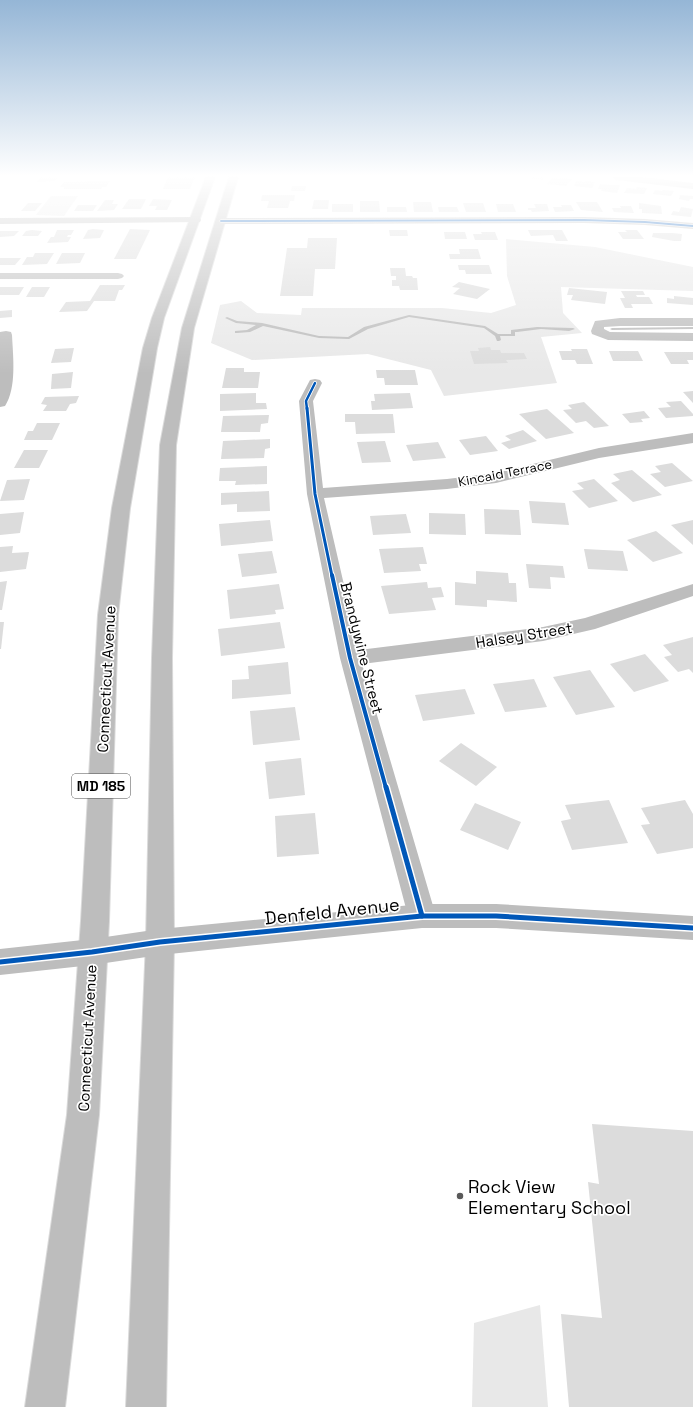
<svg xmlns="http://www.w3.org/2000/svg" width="693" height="1407" font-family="'Space Grotesk',sans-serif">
	<rect width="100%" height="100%" fill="#fff"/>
	<g fill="#e8e8e8">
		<path d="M51 196H78L64 216 36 215Z"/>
		<path d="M506 239 595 247 693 267V291L561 287 563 313 582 333 541 337 557 383 444 396 431 370 368 354 252 360 211 343 220 305 241 301 257 313 301 315 302 308H442L491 313 516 305 507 276Z"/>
		<path d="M540 1305 548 1407H472L474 1323Z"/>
	</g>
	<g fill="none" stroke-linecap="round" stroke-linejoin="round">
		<g fill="#bababa" fill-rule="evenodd">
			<path d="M409 315 485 326 498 334H511V330L537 327 573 328 575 329 569 331 541 329 517 332H515V336H500L501 340 499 341H497L495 336 484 328 409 317 368 329 349 339 319 338 263 326 250 332 237 333H235V331L247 330 256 325 236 323 225 318 227 317 237 321 262 323 319 336 348 337 364 327Z"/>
			<path d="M693 327V329L612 330 610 329 612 328Z"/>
		</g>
	</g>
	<g fill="#dcdcdc">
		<path d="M41 177H58L55 181 37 182Z"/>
		<path d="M168 177H195L190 189H163Z"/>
		<path d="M523 177H545L543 180Z"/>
		<path d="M552 178 559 179 561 178 572 179 566 186 547 184Z"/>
		<path d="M110 181 106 187H102L101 189H64V187H60L64 182Z"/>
		<path d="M576 181 585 182 586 181 595 182 592 188 574 186Z"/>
		<path d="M600 184 610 185H620L617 193 601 191 602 189H598Z"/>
		<path d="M292 186H306L305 191H291Z"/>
		<path d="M637 187 647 188 644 194 624 193 627 188 636 189Z"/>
		<path d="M655 190 662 191 663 190 674 191 671 196 653 194Z"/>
		<path d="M262 195H295L294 201H290L288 208H267L269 201H261Z"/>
		<path d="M680 195 693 196V199H690L689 201 679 199Z"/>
		<path d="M129 199H146L141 209H122Z"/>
		<path d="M153 199 172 200 167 210H155L157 206H149Z"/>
		<path d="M105 200H114L112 204H118L114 210 97 211Z"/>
		<path d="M314 200H329L328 209H312Z"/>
		<path d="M360 201H379L380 212H360Z"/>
		<path d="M413 202H431L433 212H414Z"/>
		<path d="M576 202H597L603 212 581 210Z"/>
		<path d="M28 203H42L35 211H21Z"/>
		<path d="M463 203H483L486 212H466Z"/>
		<path d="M639 203 661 206 662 214 642 213V209H639Z"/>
		<rect x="332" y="204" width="21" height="8"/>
		<path d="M496 204H513L516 212H498Z"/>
		<path d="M534 204H547L549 211 532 212 531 210H528V208H536Z"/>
		<path d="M78 205H97L93 211H74Z"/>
		<path d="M561 205H571L574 211 555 212 553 207H562Z"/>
		<path d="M620 206H631L634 213 614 212 612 208H621Z"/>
		<path d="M387 207H406L407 212H387Z"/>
		<path d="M438 207H457L459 212H439Z"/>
		<path d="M681 207 693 209 691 217 671 215 673 211 679 212Z"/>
		<path d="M93 229 104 230 100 238 83 239 88 230Z"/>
		<path d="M130 229 150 230 136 259H114Z"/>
		<path d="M32 230 42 231 38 236H22L26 231Z"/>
		<path d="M57 230H74L71 235H68L67 237H71L68 242 47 243 51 237H54Z"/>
		<path d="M389 230H407L408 236H390Z"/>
		<path d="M528 230H562L568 241H556L553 235 531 236Z"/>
		<path d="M625 230H637L644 239H623L618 232H627Z"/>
		<path d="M0 231H19L14 236 0 237Z"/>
		<path d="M444 232H465L467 239H445Z"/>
		<path d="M481 232H495L498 240H475L473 234H482Z"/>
		<path d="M653 233H672L682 234 681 241H674L652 237Z"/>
		<path d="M308 238H337L335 269H315L313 296H280L287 248H307Z"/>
		<path d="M459 249H478L481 259H450L449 254H460Z"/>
		<path d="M35 253H54L47 264 22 265 27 257H33Z"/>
		<path d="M62 253H85L80 263 56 264Z"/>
		<path d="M0 258H21L15 265H0Z"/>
		<path d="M458 265H489L492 274H466L465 270H459Z"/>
		<path d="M390 268H405L406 276H412L413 278H417L418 290H400L399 286H392V280H396V276H391Z"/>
		<path d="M459 282 490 289 477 299 453 294 460 288 452 287Z"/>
		<path d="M100 285H125L122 290H119L115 301H94L87 311 59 312 66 302 90 301Z"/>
		<path d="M0 287H24L19 295H0Z"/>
		<path d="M32 287H50L44 297H26Z"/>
		<path d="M569 288 607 292 605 304 571 300 573 295H567Z"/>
		<path d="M621 291H643L645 295H636L637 297H649L653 304H631L633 308H625L620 298H625Z"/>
		<path d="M674 296 693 298V305L667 303V298L674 299Z"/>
		<path d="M12 310V317L0 318V311Z"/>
		<path d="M490 347 491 350H500L501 353H524L527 359 506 360 508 363 474 364 470 351H479L478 348Z"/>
		<path d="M74 348 71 362 51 363 55 349Z"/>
		<path d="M571 349H587L593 364H577L575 360H562L559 351H572Z"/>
		<path d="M609 351H638L643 361H613Z"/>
		<path d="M664 352H693V360H687L689 364H671Z"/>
		<path d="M226 368H244V372H260L258 388H222Z"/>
		<path d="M376 370H415L418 385H385L384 378H377Z"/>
		<path d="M73 372 71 388 51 389 52 374Z"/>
		<path d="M693 391V403L683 392Z"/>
		<path d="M256 393V403H266L267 409 220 411V394Z"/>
		<path d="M410 393 413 408 372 410 371 401H375L374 394Z"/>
		<path d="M79 396 76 403 70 404 66 411H43L47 405 41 404 45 397Z"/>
		<path d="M681 401 693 414V416L666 418 658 408 671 407 666 402Z"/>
		<path d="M584 402 609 426 594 428 586 421 576 423 563 410 572 409 568 405Z"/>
		<path d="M547 409 574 433 546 439 519 414Z"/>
		<path d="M644 411 650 418 641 419 643 422 630 423 622 414Z"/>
		<path d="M345 414H393L395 433 356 434 355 422H345Z"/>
		<path d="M269 415 268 423 261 424 260 432H221L223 416Z"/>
		<path d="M37 423H60L52 440H24L28 431H33Z"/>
		<path d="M523 430 537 441 509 449 501 443 511 440 505 436Z"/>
		<path d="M486 436 498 451 470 455 459 440Z"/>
		<path d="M270 439V448L265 449 264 458 221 459 223 441Z"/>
		<path d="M385 441 391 462 362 463 357 442Z"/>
		<path d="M438 442 446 458 413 461 406 445Z"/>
		<path d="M24 450H48L39 468H14Z"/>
		<path d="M672 463 693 481 665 487 650 474 661 472 655 466Z"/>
		<path d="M267 466V484L235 485 236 481H219L220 468Z"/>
		<path d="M632 470 662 495 633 502 611 483 620 480 613 474Z"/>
		<path d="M30 479 24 500 0 501 7 480Z"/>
		<path d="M594 479 618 501 589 508 572 491 584 489 577 483Z"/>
		<path d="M269 491 270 511 237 512V504L221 505V493Z"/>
		<path d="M529 501 565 503 569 525 532 523Z"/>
		<path d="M484 509 519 510 521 535 485 534Z"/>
		<path d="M24 512 20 533 0 535V514Z"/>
		<path d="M429 513 465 514 466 535 429 534Z"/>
		<path d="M406 514 411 533 373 535 370 516Z"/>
		<path d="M270 520 273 541 221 546 219 524Z"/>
		<path d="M693 520V545L671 525Z"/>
		<path d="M656 531 683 553 653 562 627 540Z"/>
		<path d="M13 546 12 553 29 552 26 569 0 572V547Z"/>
		<path d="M423 547 427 564H419L421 571 384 573 379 549Z"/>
		<path d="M584 549 623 551 628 571 588 569Z"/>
		<path d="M272 551 277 573 242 577 238 554Z"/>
		<path d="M526 564 563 566 565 578 550 577 551 589 529 588Z"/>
		<path d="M476 571 508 573 509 583H516L517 602 487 600V607L455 605V582L476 584Z"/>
		<path d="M7 581 2 610H0V582Z"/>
		<path d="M427 582 428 588 441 587 444 597 432 598 436 610 389 614 381 586Z"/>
		<path d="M279 584 284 609 275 610 276 614 230 619 227 590Z"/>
		<path d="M0 622H4L1 649H0Z"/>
		<path d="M280 622 285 648 221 656 218 629Z"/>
		<path d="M693 637V673L689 669 678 672 664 657 672 655 663 645Z"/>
		<path d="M645 654 669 681 634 692 610 664Z"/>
		<path d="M288 662 291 694 232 699V680L249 679 248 666Z"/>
		<path d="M590 670 615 707 576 715 553 677Z"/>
		<path d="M534 679 547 707 505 712 493 684Z"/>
		<path d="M465 689 475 714 423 721 415 695Z"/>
		<path d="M295 707 300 740 253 745 250 711Z"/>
		<path d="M461 743 497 767 476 786 439 761Z"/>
		<path d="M301 758 305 795 269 799 265 762Z"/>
		<path d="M609 800 628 843 572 850 561 821 571 819 565 805Z"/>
		<path d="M685 800 693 814V848L657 854 641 825 650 824 641 808Z"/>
		<path d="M475 803 521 822 508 850 460 830Z"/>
		<path d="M315 813 319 854 277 857 275 816Z"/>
		<path d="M592 1124 693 1131V1407H569L561 1314 602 1318 588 1182 599 1184Z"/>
	</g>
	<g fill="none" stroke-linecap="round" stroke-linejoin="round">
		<g stroke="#dbdbdb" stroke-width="2">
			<g id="primary">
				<path d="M206 177H215L164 318 157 348 130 508 118 615 109 921 99 1115 65 1407H25L67 1115 81 921 98 615 112 508 143 348 152 318Z"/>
				<path d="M229 177H238L194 328 176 445 172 658 174 942 166 1407H126L146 942 152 658 160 445 182 328Z"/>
			</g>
		</g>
		<g fill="#bdbdbd" fill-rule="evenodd">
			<path d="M612 177H642L693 183V189L616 180Z"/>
			<path d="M196 217 200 218 201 220 200 222 0 224V218Z"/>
			<path d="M584 217 645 219 693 223V229L645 225 584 223 221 224 216 221 221 218Z"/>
			<path d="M0 273H118L122 274 124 276 122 278 118 279H0Z"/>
			<path d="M620 318H693V326H620L604 327V329L610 332 693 333V341L608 340 592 334 591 331 595 321Z"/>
			<path d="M6 331 11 332 12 335C13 356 17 388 5 406L0 407V332Z"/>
			<path d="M315 379 320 380 322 383 313 401 323 488 447 479 496 473 599 448 693 433V443L599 458 496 483 447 489 324 498 359 650 543 627 585 618 693 584V596L595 629 543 641 362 664 436 916 432 925 422 928 412 925 408 916 340 658 307 494 299 401 310 380Z"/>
		</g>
		<path fill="#bdbdbd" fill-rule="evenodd" d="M422 904H496L693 916V940L496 928H422L160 955 92 965 0 975V949L92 939 160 929Z"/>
		<use href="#primary" fill="#bdbdbd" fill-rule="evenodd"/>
		<g stroke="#fff" stroke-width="3">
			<path id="cycleway-far4" d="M221 221 584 220 645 222 693 226"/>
		</g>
		<g stroke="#fff" stroke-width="4">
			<path id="cycleway-far3" d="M307 409 306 401 315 383"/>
		</g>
		<g stroke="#fff" stroke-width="5">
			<path id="cycleway-far2" d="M307 408 315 494 332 576"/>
		</g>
		<g stroke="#fff" stroke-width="6">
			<path id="cycleway-far1" d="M332 575 350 658 386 788"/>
		</g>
		<g stroke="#fff" stroke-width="8">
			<g id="cycleway">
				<path d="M386 787 422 916"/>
				<path d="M0 962 92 952 160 942 422 916H496L693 928"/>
			</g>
		</g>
		<use href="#cycleway-far4" stroke="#0057b8" stroke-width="2"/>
		<use href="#cycleway-far3" stroke="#0057b8" stroke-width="2.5"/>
		<use href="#cycleway-far2" stroke="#0057b8" stroke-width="3"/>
		<use href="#cycleway-far1" stroke="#0057b8" stroke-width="4"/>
		<use href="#cycleway" stroke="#0057b8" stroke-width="5"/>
	</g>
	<linearGradient id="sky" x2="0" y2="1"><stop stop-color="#95b6d6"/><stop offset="0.47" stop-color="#fff"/><stop offset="1" stop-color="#fff" stop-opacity="0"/></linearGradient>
	<rect width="693" height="374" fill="url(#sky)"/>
	<circle fill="#595959" stroke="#fff" stroke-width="1.5" cx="460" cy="1196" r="4"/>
	<g text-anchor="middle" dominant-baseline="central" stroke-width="3.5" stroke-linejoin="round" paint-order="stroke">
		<g font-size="13" fill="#000" stroke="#fff">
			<text transform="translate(505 473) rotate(-11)">Kincaid Terrace</text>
		</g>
		<rect fill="#fff" stroke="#4c4c4c" stroke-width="1" x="72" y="774" width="58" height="24" rx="3"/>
		<g font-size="14" font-weight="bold" fill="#000">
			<text x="101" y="786">MD 185</text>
		</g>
		<g font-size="15" fill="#000" stroke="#fff">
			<text transform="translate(524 635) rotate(-9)">Halsey Street</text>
			<text transform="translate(362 648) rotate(76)">Brandywine Street</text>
			<text transform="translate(106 679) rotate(-87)">Connecticut Avenue</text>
			<text transform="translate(87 1038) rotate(-87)">Connecticut Avenue</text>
		</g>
		<g font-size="18" fill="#000" stroke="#fff">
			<text transform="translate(332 911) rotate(-6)">Denfeld Avenue</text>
		</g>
		<g font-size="18" fill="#000" stroke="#fff" text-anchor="start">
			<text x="468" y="1186">Rock View<tspan x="468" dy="21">Elementary School</tspan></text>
		</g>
	</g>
</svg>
